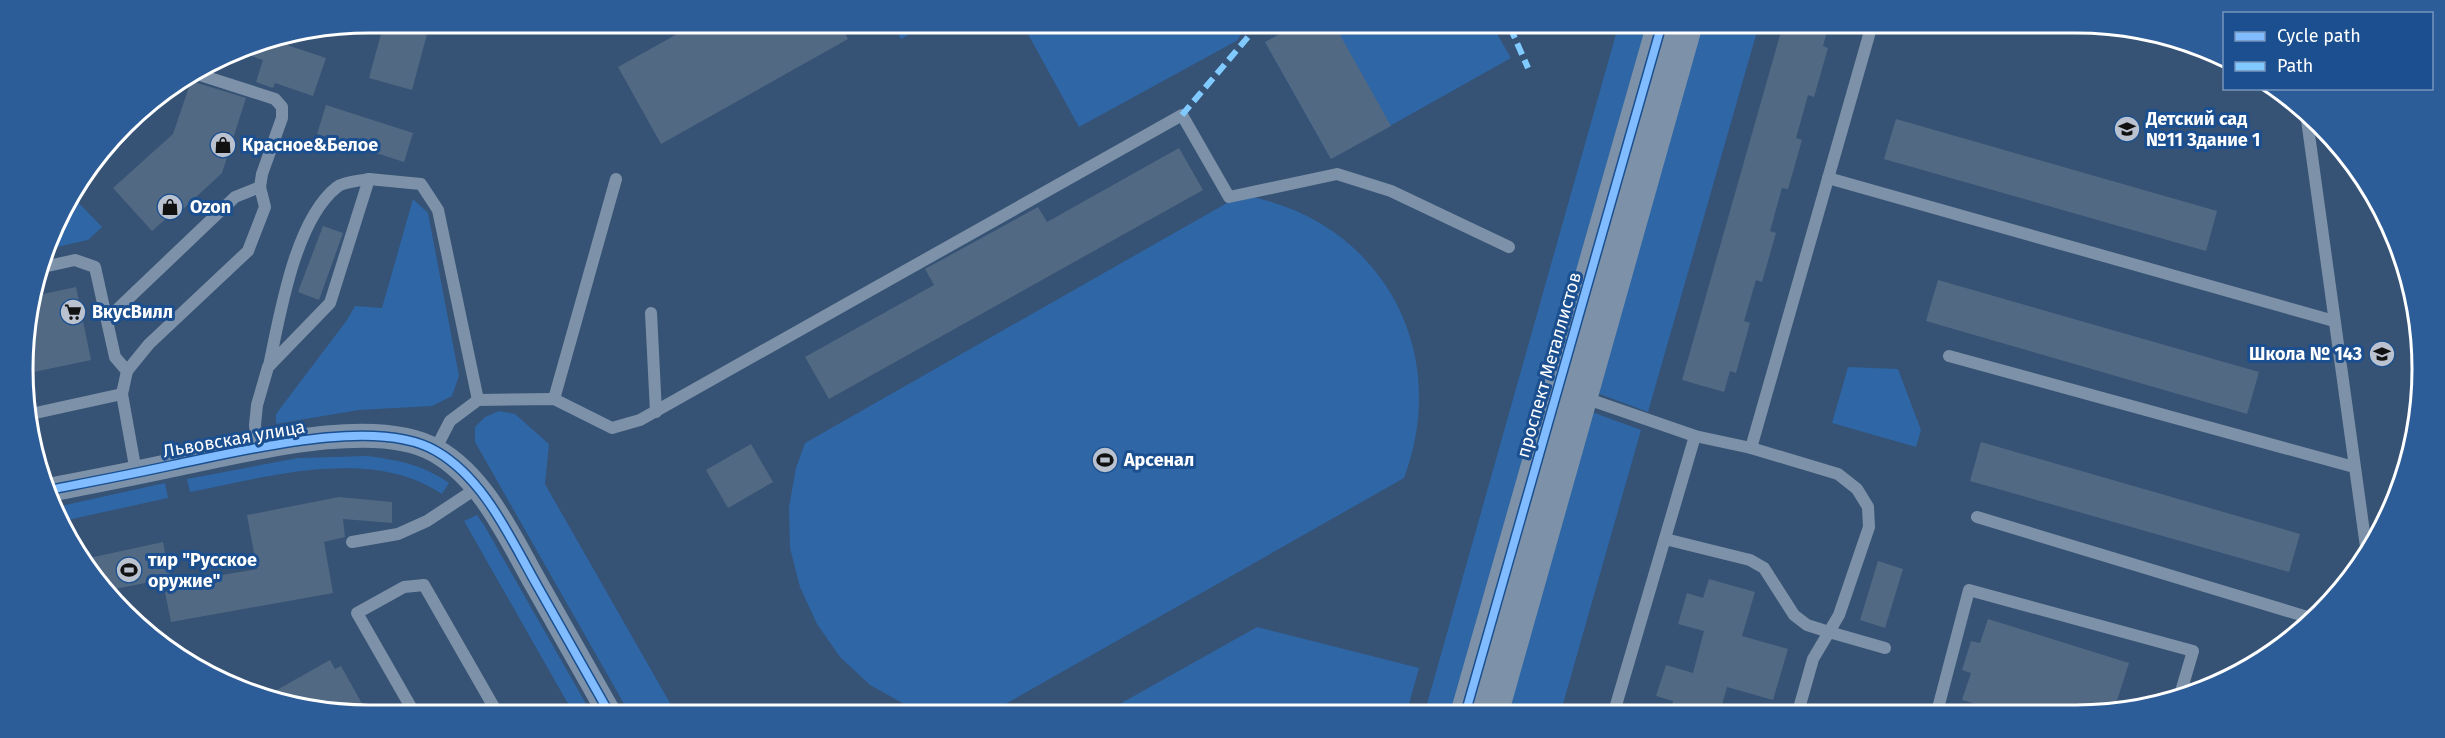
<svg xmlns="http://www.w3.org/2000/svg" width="2445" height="738" font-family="'Fira Sans',sans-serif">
	<rect width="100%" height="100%" fill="#365274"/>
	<g fill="#2f66a5">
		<path d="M893 24 925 25 901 39Z"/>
		<path d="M1023 25 1244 26 1238 40 1079 127Z"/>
		<path d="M1295 26 1493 27 1511 58 1331 159 1265 42Z"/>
		<path d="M1618 27H1646L1451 711H1425Z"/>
		<path d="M1701 28H1758L1648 412 1597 393Z"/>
		<path d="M1241 195C1378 217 1453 348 1404 478L995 710H915L870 685 840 657 817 624 800 587 790 548 789 507 796 468 805 443Z"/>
		<path d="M73 197 102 227 88 240 48 249 58 215Z"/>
		<path d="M413 199 428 213 459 376 452 396 432 406 359 410 276 424V414L347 320 355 306 382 308Z"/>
		<path d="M1848 367 1898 369 1921 430 1916 447 1832 423Z"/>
		<path d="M499 411 515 414 549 444 545 484 674 710 627 709 475 442V427L485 417Z"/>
		<path d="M1592 412 1641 430 1561 711H1508Z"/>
		<path d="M367 456C399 460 423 465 449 483L442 494C371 446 267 477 190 492L187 479 298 458Z"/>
		<path d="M165 483 168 498 63 521 56 507Z"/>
		<path d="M477 515 484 525 589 709H571L464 521Z"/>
		<path d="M1257 627 1419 668 1407 711 1109 710Z"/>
	</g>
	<g fill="#526984">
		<path d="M384 23H430L412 90 369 78Z"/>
		<path d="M695 24H840L848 39 661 144 618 67Z"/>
		<path d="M1295 26H1335L1391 126 1331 159 1265 42Z"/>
		<path d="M1782 28H1828L1823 46 1828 48 1814 97 1808 95 1802 117 1796 138 1802 140 1788 189 1782 188 1770 231 1776 233 1762 282 1756 280 1744 321 1750 323 1736 373 1730 371 1724 392 1682 380Z"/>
		<path d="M275 41 326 58 313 96 275 83 273 88 256 82 263 60 234 50Z"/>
		<path d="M191 81 246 98 222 173 181 211 178 208 152 231 113 188 173 134Z"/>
		<path d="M326 105 413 133 404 162 317 134Z"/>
		<path d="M1896 119 2217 211 2206 251 1884 159Z"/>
		<path d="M1179 148 1203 190 829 399 805 357 934 285 925 269 1038 207 1047 222Z"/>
		<path d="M323 226 343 233 319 300 298 292Z"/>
		<path d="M1938 280 2259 372 2247 414 1926 321Z"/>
		<path d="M76 287 91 360 29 373 25 324 34 296Z"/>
		<path d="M1981 442 2300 534 2289 572 1970 481Z"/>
		<path d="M751 444 773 482 728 508 706 470Z"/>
		<path d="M339 497 392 502V523L343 519 345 537 324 542 333 593 171 622 165 592 217 583 216 576 257 569 247 515Z"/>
		<path d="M163 542 170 578 110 590 80 560Z"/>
		<path d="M1878 561 1903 569 1885 628 1860 620Z"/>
		<path d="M1709 579 1755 592 1742 636 1788 649 1773 700 1727 687 1720 712H1670L1673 701 1656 696 1666 665 1693 673 1704 631 1678 624 1687 593 1703 598Z"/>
		<path d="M1988 619 2129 663 2113 713 2002 712 1962 700 1971 673 1962 670 1971 641 1980 643Z"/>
		<path d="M330 660 335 669 341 666 365 709H301L268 695Z"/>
	</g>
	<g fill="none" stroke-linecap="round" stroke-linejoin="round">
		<g stroke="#7d92a8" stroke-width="12">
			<path d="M2307 120 2367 554"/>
			<path d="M1828 178 2334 321"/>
			<path d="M43 267 75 260 95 267 115 357 127 371"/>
			<path d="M651 313 656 412"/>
			<path d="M107 319 235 197 260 187"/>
			<path d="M1949 356 2354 467"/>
			<path d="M269 366C280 314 295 220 337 187 345 181 360 181 369 179"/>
			<path d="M1582 397 1695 436 1751 448 1838 474 1857 489 1868 507 1869 527 1839 615 1829 632 1807 625 1794 615 1764 568 1750 560 1665 539"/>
			<path d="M554 399 616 179"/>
			<path d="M31 414 122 394"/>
			<path d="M257 447 255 425 257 405 268 367 330 303 369 179 421 184 438 210 478 400"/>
			<path d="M1751 448 1871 28"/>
			<path d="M435 450 450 421 478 400 554 399 612 428 640 420 1182 115 1229 197 1337 174 1391 191 1509 247"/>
			<path d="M136 472 122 394 127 371 149 344 248 251 265 207 260 187 262 174 282 118V107L275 99 197 74"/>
			<path d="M1977 517 2314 619"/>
			<path d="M352 542 398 534 427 521 477 488"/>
			<path d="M412 709 357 613 404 587 424 585 495 709"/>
			<path d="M1614 712 1695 436"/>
			<path d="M1798 712 1813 659 1829 632 1885 648"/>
			<path d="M1937 712 1969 590 2193 651 2180 695"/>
		</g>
		<path stroke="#7d92a8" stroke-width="24" d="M49 490C90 482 132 474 173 465 239 452 376 415 436 451 485 479 511 540 538 587 561 628 584 669 607 709"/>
		<g stroke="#7d92a8" stroke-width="30">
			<path d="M1466 711 1661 27"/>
			<path d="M1494 711 1687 27"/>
		</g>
		<g stroke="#80caff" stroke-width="6" stroke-dasharray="12 6" stroke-linecap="butt">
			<path d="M1510 27 1528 68"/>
			<path d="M1182 115 1248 37 1250 26"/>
		</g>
		<g stroke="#1b4f8f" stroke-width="11">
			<g id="cycleway">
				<path d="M49 490C90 482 132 474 173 465 239 452 376 415 436 451 485 479 511 540 538 587 561 628 584 669 607 709"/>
				<path d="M1466 711 1661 27"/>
			</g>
		</g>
		<use href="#cycleway" stroke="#80bcff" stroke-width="8"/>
	</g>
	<defs>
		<g id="school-disc" transform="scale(1.35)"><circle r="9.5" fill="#b9c2ce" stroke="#1b4f8f"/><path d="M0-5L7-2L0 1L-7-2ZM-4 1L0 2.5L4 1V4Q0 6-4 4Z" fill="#111"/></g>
		<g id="shop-disc" transform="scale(1.35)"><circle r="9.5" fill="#b9c2ce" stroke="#1b4f8f"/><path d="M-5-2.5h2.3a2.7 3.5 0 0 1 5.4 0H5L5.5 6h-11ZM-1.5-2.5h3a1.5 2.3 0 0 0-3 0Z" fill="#111"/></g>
		<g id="supermarket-disc" transform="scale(1.35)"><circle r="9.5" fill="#b9c2ce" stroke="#1b4f8f"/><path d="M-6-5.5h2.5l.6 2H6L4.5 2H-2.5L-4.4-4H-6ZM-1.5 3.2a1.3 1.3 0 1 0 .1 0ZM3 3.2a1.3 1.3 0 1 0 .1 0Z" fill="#111"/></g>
		<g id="stadium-disc" transform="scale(1.35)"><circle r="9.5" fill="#b9c2ce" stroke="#1b4f8f"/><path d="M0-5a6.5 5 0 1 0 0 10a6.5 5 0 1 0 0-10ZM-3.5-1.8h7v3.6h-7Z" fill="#111"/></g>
	</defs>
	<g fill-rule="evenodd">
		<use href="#school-disc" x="2127" y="129"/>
		<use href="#shop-disc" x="223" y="145"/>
		<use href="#shop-disc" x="170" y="207"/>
		<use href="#supermarket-disc" x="73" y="312"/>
		<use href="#school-disc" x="2382" y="354"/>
		<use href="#stadium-disc" x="1105" y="460"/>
		<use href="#stadium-disc" x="129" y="570"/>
	</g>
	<g text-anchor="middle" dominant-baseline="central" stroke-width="6" stroke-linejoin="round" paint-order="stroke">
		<g font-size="18" font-weight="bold" fill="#fff" stroke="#1b4f8f" text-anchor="start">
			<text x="2146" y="119">Детский сад<tspan x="2146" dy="21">№11 Здание 1</tspan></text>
			<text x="242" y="145">Красное&amp;Белое</text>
			<text x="190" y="207">Ozon</text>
			<text x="92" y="312">ВкусВилл</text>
			<text x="2362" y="354" text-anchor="end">Школа № 143</text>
			<text x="1124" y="460">Арсенал</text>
			<text x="148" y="560">тир "Русское<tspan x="148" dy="21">оружие"</tspan></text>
		</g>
		<g font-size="18" fill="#fff" stroke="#1b4f8f">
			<text transform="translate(1549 365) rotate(-74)">проспект Металлистов</text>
			<text transform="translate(234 439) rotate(-10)">Львовская улица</text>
		</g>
	</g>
	<path d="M0 0H2445V738H0ZM369 33H2076A336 336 0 0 1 2412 369V369A336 336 0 0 1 2076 705H369A336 336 0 0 1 33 369V369A336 336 0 0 1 369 33Z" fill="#2d5d98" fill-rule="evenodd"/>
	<path fill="none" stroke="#fff" stroke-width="3" d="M369 33H2076A336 336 0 0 1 2412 369V369A336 336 0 0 1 2076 705H369A336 336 0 0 1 33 369V369A336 336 0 0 1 369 33Z"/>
	<rect x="2223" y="12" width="210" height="78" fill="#1b4f8f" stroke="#7695bc" stroke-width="1.5"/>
	<rect x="2235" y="32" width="30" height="9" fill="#80bcff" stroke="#7695bc" stroke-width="1.5"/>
	<text x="2277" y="42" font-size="18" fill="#ffffff">Cycle path</text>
	<rect x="2235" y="62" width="30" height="9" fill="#80caff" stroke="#7695bc" stroke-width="1.5"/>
	<text x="2277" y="72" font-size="18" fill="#ffffff">Path</text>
</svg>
